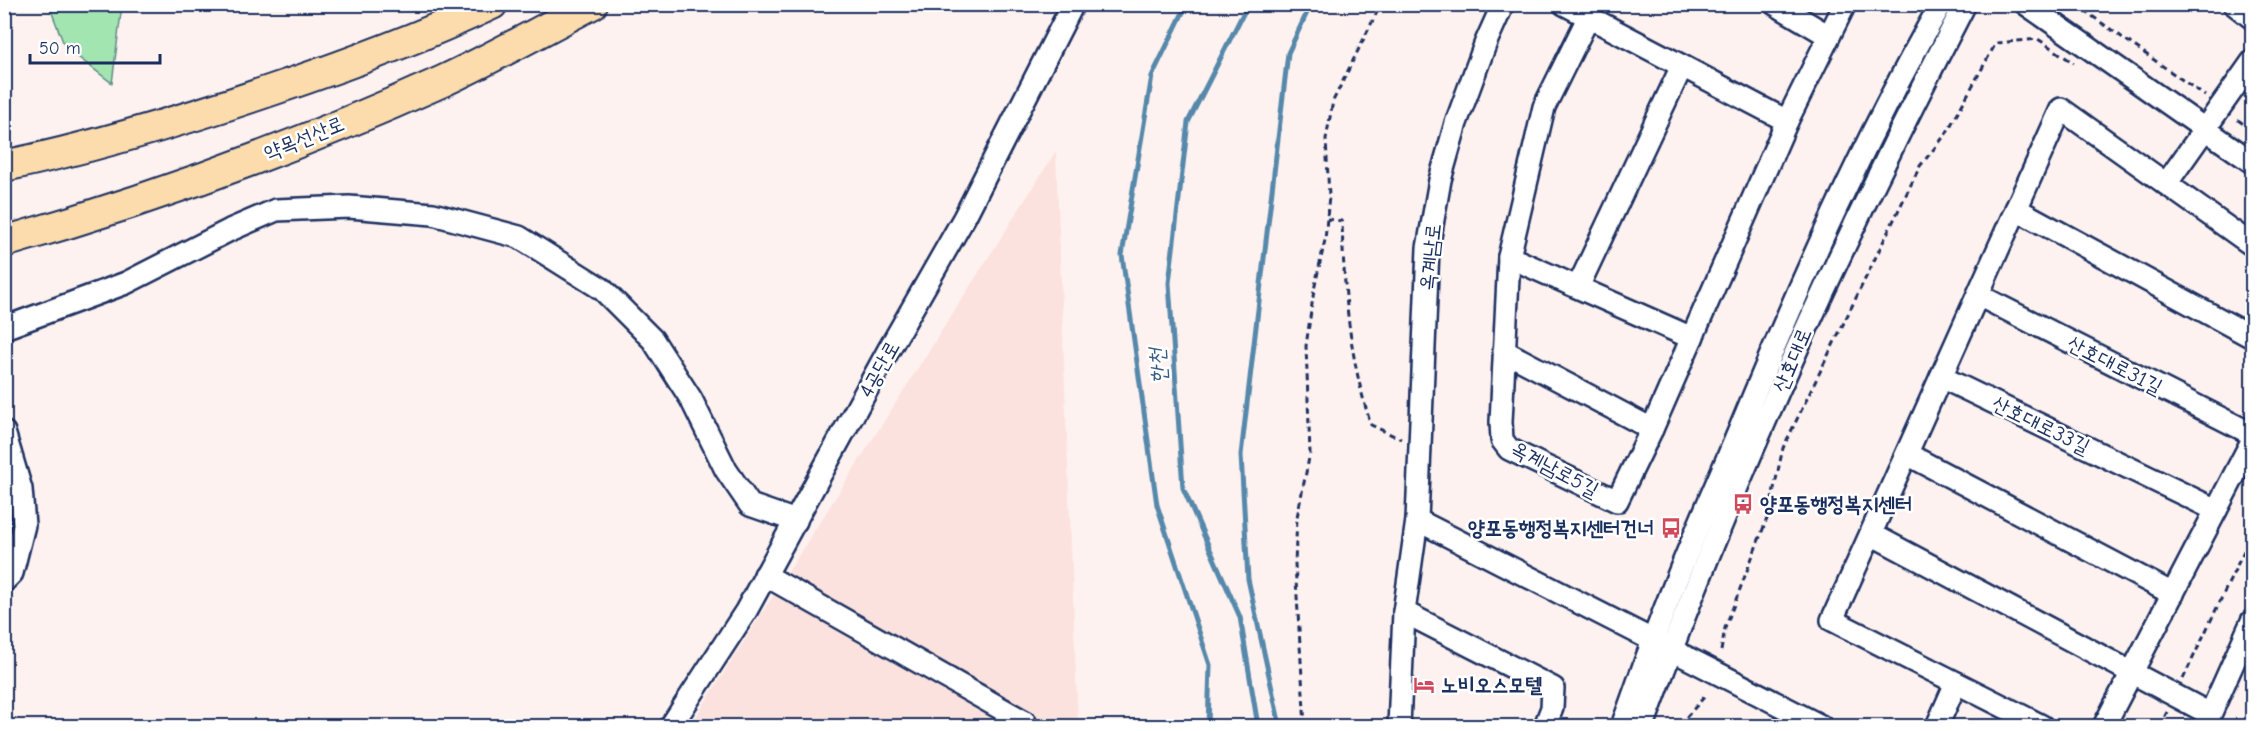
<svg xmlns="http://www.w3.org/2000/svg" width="2257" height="731" font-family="'Comic Neue','Poor Story',sans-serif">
	<rect width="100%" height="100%" fill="#fef2f0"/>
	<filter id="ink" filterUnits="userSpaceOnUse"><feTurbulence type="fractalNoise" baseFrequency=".0167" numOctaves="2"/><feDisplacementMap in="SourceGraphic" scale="12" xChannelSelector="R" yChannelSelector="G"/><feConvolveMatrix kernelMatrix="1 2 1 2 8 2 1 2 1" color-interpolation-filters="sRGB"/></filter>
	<g filter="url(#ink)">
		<path fill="#fce2de" d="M1056 151 1078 726H690Z"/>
		<path fill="#a3e5b0" stroke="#5f8a87" stroke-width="1.5" d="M49 5H122L112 83 65 47Z"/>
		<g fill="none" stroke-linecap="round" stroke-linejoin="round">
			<g stroke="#58a" stroke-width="5">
				<path d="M1187 4 1152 76 1122 255 1157 505 1210 665 1208 726"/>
				<path d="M1248 4 1188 122 1169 283 1183 488 1240 617 1258 726"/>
				<path d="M1280 726 1248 579 1241 455 1288 53 1311 4"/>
			</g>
			<g stroke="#1b2f5e" stroke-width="26">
				<g id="minor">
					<path d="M1564 4 1787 121"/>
					<path d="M1595 4 1544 107 1509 257 1501 422 1502 440 1509 449 1617 501 1652 429 1787 121 1845 4"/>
					<path d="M1775 4 1829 36"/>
					<path d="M2026 4 2252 162"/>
					<path d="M2234 4 2252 18"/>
					<path d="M2166 184 2252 62"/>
					<path d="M2016 209 2252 337"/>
					<path d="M1509 257 1692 338"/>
					<path d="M1578 287 1682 66"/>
					<path d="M1978 295 2252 434"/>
					<path d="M4 328 126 283 230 230 276 210 349 207 433 214 519 237 602 289 653 340 691 399 726 470 750 505 796 521"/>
					<path d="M1504 351 1652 429"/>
					<path d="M1941 377 2216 510"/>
					<path d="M4 432 21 489 24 525 12 573 4 581"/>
					<path d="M1907 454 2173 594"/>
					<path d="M1417 520 1821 726"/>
					<path d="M1871 534 2210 714"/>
					<path d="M765 575 1025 722"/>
					<path d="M1404 612 1553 688 1552 708 1545 726"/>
					<path d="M671 726 746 611 888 351 964 218 1073 4"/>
					<path d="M1399 726 1404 612 1417 520 1428 248 1440 180 1456 123 1486 42 1503 4"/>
					<path d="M1622 726C1633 698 1642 669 1653 641 1678 570 1710 500 1739 431 1799 285 1863 141 1941 4"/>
					<path d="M1643 726C1733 479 1843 238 1965 4"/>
					<path d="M1937 726 1956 683"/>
					<path d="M2042 726 1832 620 2061 109 2252 245"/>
					<path d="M2104 726 2252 441"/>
					<path d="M2205 726 2252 621"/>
				</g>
			</g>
			<g stroke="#1b2f5e" stroke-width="34">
				<g id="highway">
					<path d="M4 166C95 147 184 120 272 90 347 65 420 38 492 4"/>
					<path d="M4 242C154 199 301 145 443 81 493 58 542 30 592 4"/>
				</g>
			</g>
			<g stroke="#1b2f5e" stroke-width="3" stroke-dasharray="6 4.5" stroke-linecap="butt">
				<path d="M2075 4 2205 96"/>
				<path d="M2238 120 2252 130"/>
				<path d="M1327 219 1342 221C1344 292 1349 357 1371 425L1401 439"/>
				<path d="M1721 651 1725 628 1768 516 1783 448 1920 166 1946 134 1996 43 2038 39 2074 63"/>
				<path d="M2183 679 2252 534"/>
				<path d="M1305 726 1295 564 1297 517 1310 453 1306 346 1314 290 1325 240 1329 196 1326 139 1333 101 1381 4"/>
				<path d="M1681 726 1682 722 1706 695"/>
				<path d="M2160 726 2167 712"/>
			</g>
			<use href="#minor" stroke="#fff" stroke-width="21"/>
			<use href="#highway" stroke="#fcdcac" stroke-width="30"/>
		</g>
	</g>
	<defs>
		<g id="bus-bare" transform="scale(1.62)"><path d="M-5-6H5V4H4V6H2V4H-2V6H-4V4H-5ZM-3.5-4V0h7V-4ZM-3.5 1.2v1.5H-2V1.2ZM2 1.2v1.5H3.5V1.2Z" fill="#d1495b" stroke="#fff" stroke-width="2.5" paint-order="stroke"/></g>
		<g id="hotel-bare" transform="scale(1.62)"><path d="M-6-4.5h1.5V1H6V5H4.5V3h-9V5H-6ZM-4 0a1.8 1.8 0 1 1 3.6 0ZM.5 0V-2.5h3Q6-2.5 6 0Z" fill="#d1495b" stroke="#fff" stroke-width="2.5" paint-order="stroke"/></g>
	</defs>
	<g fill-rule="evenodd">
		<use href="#bus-bare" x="1743" y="504"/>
		<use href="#bus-bare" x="1671" y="528"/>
		<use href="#hotel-bare" x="1424" y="685"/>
	</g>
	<g text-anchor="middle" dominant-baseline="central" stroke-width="5" stroke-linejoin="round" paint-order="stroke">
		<g font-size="21" fill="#1b2f5e" stroke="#fff">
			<text transform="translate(304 138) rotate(-22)">약목선산로</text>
			<text transform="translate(1430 257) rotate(-84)">옥계남로</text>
			<text transform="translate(1792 360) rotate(-67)">산호대로</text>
			<text transform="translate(2115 365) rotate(27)">산호대로31길</text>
			<text transform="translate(879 369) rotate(-61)">4공단로</text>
			<text transform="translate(2041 425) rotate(26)">산호대로33길</text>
			<text transform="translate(1555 469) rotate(28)">옥계남로5길</text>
		</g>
		<g font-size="21" font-weight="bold" fill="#1b2f5e" stroke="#fff" text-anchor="start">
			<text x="1760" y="504">양포동행정복지센터</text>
			<text x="1654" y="528" text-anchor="end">양포동행정복지센터건너</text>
			<text x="1441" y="685">노비오스모텔</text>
		</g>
		<g font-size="22" font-style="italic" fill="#385c84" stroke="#fff">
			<text transform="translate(1158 366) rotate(-94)">한천</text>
		</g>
	</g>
	<rect width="2257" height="731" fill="none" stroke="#fff" stroke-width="24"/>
	<rect x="12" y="12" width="2233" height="707" fill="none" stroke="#1b2f5e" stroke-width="2" filter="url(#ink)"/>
	<path d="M30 54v9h130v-9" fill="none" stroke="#1b2f5e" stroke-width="3"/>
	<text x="39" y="54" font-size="18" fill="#1b2f5e" stroke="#ffffff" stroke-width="4.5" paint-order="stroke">50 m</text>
</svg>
